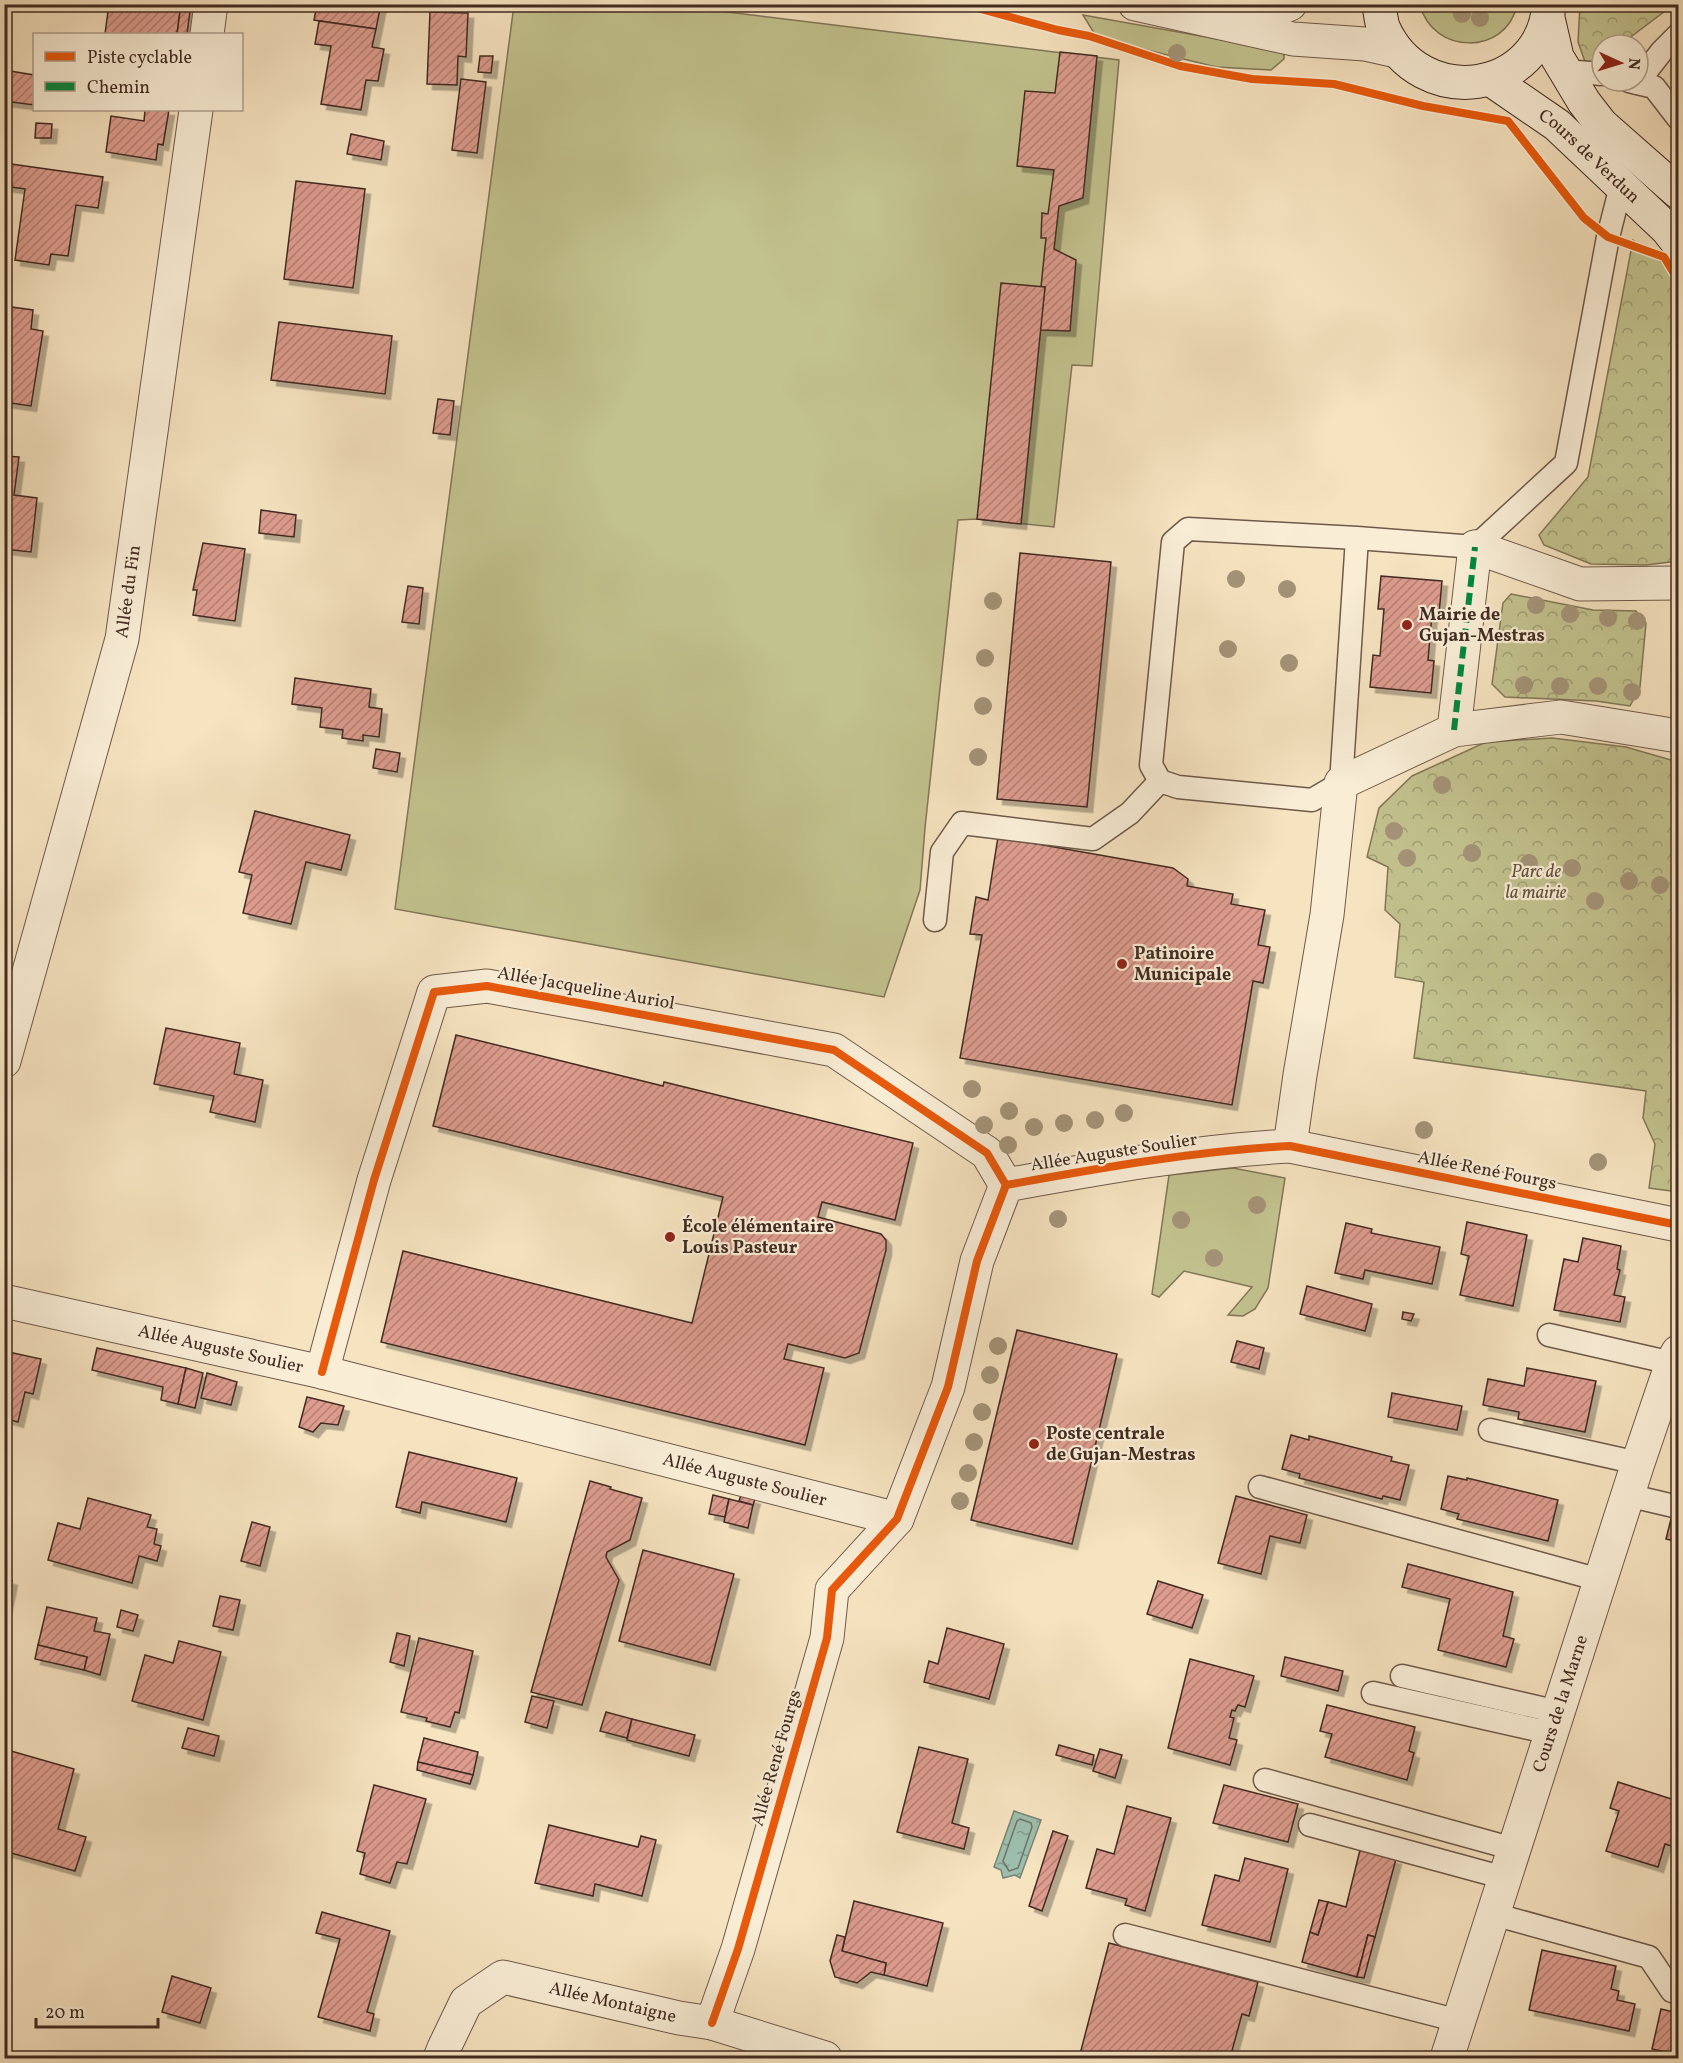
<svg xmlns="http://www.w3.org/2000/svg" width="1683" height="2063" font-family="Vollkorn,serif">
	<defs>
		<pattern id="park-crowns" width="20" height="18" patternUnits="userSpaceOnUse" patternTransform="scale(1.5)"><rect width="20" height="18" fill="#c2c28e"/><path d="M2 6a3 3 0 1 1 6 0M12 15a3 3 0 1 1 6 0" fill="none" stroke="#9f9e74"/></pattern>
		<pattern id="water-ripples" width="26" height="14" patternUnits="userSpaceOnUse" patternTransform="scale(1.5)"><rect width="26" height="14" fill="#9dbead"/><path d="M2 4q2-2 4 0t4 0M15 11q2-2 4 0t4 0" fill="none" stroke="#829b8c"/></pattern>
		<pattern id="building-hatch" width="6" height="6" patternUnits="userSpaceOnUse" patternTransform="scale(1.5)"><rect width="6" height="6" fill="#dd9c8e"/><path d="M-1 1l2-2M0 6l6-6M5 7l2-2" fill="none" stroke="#b57f74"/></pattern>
		<filter id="shadow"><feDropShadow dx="5.5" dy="5.5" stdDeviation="0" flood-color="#0004"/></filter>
	</defs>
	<rect width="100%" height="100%" fill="#f6e3c0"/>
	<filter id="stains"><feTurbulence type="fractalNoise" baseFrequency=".00333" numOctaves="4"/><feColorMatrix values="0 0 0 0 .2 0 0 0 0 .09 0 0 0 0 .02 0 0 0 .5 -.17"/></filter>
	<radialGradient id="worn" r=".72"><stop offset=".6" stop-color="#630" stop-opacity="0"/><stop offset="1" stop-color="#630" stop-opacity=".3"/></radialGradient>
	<g fill="#c2c28e" stroke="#827658" stroke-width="1.5">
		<path d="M514 5H671L1119 60 1092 366 1072 365 1054 527 977 519 958 520 925 828 920 890 884 997 395 909Z"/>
		<path d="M1420 5V4L1517 5C1506 56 1433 55 1420 5Z"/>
		<path d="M1083 15 1284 51V59L1271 70 1216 67 1131 46 1094 33Z"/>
		<path d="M1233 1168 1285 1178 1268 1288 1255 1309 1243 1316 1228 1315 1252 1287 1184 1271 1159 1297 1152 1294 1169 1175Z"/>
	</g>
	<g fill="url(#park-crowns)" stroke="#827658" stroke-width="1.5">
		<path d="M1580 5H1673L1620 45H1602V60L1589 73 1578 42Z"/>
		<path d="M1633 240 1678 275V561L1646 565 1591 564 1544 545 1539 535 1588 477Z"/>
		<path d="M1511 594 1593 610 1636 611 1646 623 1640 687 1630 706 1596 701 1505 697 1492 684 1503 603Z"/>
		<path d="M1552 738 1626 747 1678 762V1192L1649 1188 1655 1144 1643 1118 1646 1091 1414 1058 1424 982 1395 977 1400 924 1385 910 1388 867 1367 857 1379 808 1412 776 1486 742Z"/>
	</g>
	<path fill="url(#water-ripples)" stroke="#788375" stroke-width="1.5" d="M1014 1811 1041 1820 1020 1878 1015 1875 1003 1878 1001 1870 994 1867Z"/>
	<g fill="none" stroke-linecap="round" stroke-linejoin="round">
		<path stroke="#6f7468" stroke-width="1.5" d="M1020 1819 1031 1823 1032 1827 1018 1868 1009 1871 1003 1861 1017 1821Z"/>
	</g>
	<g fill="url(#building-hatch)" stroke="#412b22" stroke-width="1.5" filter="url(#shadow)">
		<path d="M109 4H181L177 34H105Z"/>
		<path d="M181 4H191L187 34H177Z"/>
		<path d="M317 4H381L376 29 314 20Z"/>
		<path d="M430 12 468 13 466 57 458 56 457 85 427 84Z"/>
		<path d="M319 21 376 29 372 47 384 49 378 81 366 80 361 110 321 104 331 46 315 44Z"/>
		<path d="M1060 52 1097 56 1083 198 1059 206 1054 249 1076 260 1070 331 1040 330 1045 287H1041L1046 238H1041L1042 213 1048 214 1054 170 1017 166 1025 91 1055 93Z"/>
		<path d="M480 56H493L491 73 478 72Z"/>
		<path d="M4 70 34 75V105L4 101Z"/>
		<path d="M461 79 486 82 477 153 452 150Z"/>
		<path d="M145 110H169L163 145 158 144 156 160 106 152 111 116 144 121Z"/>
		<path d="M36 123 52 124 51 138H35Z"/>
		<path d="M351 134 384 141 381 160 347 154Z"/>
		<path d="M4 163 103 177 98 208 76 205 68 256 51 254 49 265 15 260 25 189 4 186Z"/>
		<path d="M296 181 365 189 353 288 284 279Z"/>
		<path d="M1001 283 1045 287 1021 524 977 519Z"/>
		<path d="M4 306 33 310 31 329 43 331 31 406 4 402Z"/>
		<path d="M279 322 392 336 385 394 271 380Z"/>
		<path d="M438 399 454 401 450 435 433 433Z"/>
		<path d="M4 456 19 457 14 495 37 498 31 552 4 549Z"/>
		<path d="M261 510 296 515 294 537 259 533Z"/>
		<path d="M203 543 245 549 235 621 193 615 197 590H193Z"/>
		<path d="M1020 553 1111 562 1087 807 997 799Z"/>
		<path d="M1381 576 1442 581 1439 614H1432L1428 660 1434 661 1431 693 1370 687 1373 655 1380 656 1384 609H1378Z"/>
		<path d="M408 586 423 588 419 624 402 622Z"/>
		<path d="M295 678 371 689 369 707 382 709 379 737 363 735V741L342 738 343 730 320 727 322 708 292 704Z"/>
		<path d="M376 749 400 753 397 772 373 768Z"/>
		<path d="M255 811 350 835 341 870 306 862 291 924 243 913 252 875 239 872Z"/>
		<path d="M998 837 1173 868 1188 879 1187 886 1233 894 1231 904 1265 910 1258 945 1270 947 1263 983 1253 981 1232 1105 960 1058 982 935 970 934 976 897 988 900Z"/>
		<path d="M166 1028 240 1043 234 1074 263 1080 255 1122 210 1112 214 1096 154 1084Z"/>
		<path d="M456 1035 663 1086 664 1082 913 1143 895 1220 822 1202 818 1217 881 1234 886 1240V1250L859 1353 845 1358 788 1344 784 1359 824 1368 805 1445 381 1342 403 1251 692 1323 723 1197 433 1126Z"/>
		<path d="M1467 1222 1527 1235 1513 1306 1460 1295 1469 1256 1461 1254Z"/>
		<path d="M1346 1223 1372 1229 1371 1233 1440 1247 1432 1284 1365 1270 1363 1279 1335 1273Z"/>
		<path d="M1583 1238 1621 1246 1617 1269 1620 1270 1614 1295 1625 1297 1620 1322 1554 1310 1564 1259 1578 1262Z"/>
		<path d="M1307 1286 1372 1304 1365 1331 1300 1314Z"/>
		<path d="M1403 1312 1414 1314 1411 1321 1402 1319Z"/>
		<path d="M1017 1330 1117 1354 1072 1544 971 1520Z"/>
		<path d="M1237 1341 1264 1348 1259 1369 1231 1362Z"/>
		<path d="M97 1348 186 1368 178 1404 161 1400 163 1387 92 1370Z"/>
		<path d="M4 1351 41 1359 33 1394 25 1392 18 1422 4 1418Z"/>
		<path d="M186 1368 203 1373 195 1408 178 1404Z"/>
		<path d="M1527 1368 1596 1381 1585 1432 1518 1419 1519 1412 1483 1405 1488 1379 1524 1386Z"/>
		<path d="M207 1373 237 1382 231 1405 201 1398Z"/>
		<path d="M1392 1393 1462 1406 1457 1430 1388 1417Z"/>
		<path d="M307 1397 344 1406 338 1425 321 1423 313 1432 299 1427Z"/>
		<path d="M1291 1435 1309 1440V1436L1392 1457 1391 1461 1409 1465 1400 1500 1383 1496 1382 1499 1299 1478 1300 1474 1282 1469Z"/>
		<path d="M409 1452 517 1478 506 1522 422 1502 420 1513 396 1507Z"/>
		<path d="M1448 1476 1467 1480V1478L1558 1500 1548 1541 1457 1519 1459 1514 1441 1509Z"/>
		<path d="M590 1481 611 1487 610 1489 642 1498 630 1540 607 1552 606 1557 619 1580 582 1705 531 1692Z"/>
		<path d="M713 1495 729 1499 725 1517 709 1514Z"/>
		<path d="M741 1495 755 1499 753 1505 739 1501Z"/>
		<path d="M1236 1496 1307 1515 1300 1543 1270 1536 1261 1574 1218 1563Z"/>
		<path d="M88 1498 151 1515 147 1527 157 1529 154 1544 161 1546 157 1561 139 1556 132 1583 48 1560 58 1523 80 1529Z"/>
		<path d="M729 1499 753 1505 748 1528 724 1522Z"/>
		<path d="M1671 1519 1678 1521V1542L1666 1539Z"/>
		<path d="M252 1522 270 1527 260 1566 241 1561Z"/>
		<path d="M643 1550 734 1574 710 1665 619 1641Z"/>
		<path d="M1408 1564 1513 1592 1503 1636 1514 1639 1506 1667 1438 1650 1450 1599 1402 1587Z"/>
		<path d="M4 1578 12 1580 6 1609H4Z"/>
		<path d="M1158 1581 1203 1595 1192 1628 1147 1614Z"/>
		<path d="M220 1596 240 1600 233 1630 213 1626Z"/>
		<path d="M47 1607 97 1618 94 1631 110 1634 100 1675 84 1670 87 1657 38 1645Z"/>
		<path d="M121 1610 138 1615 133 1631 117 1627Z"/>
		<path d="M947 1628 1004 1644 989 1699 924 1682 929 1661 938 1664Z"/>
		<path d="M397 1633 410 1636 404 1666 390 1662Z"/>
		<path d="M419 1638 473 1651 459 1713 455 1712 450 1727 426 1721 427 1718 401 1712Z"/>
		<path d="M179 1641 221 1652 203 1720 132 1701 145 1655 173 1663Z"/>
		<path d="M38 1645 87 1657 84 1670 35 1659Z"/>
		<path d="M1285 1657 1343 1671 1338 1691 1281 1676Z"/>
		<path d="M1190 1659 1254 1676 1245 1707 1238 1705 1235 1711 1232 1710 1230 1717 1234 1718 1229 1738 1237 1740 1230 1765 1168 1748Z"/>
		<path d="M532 1696 554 1701 547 1728 525 1722Z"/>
		<path d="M1327 1705 1415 1727 1409 1751 1414 1753 1407 1780 1325 1757 1332 1734 1320 1731Z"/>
		<path d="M606 1712 632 1719 627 1738 600 1731Z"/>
		<path d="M632 1719 695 1735 689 1756 627 1740Z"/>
		<path d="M188 1728 219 1736 214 1756 182 1748Z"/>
		<path d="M424 1738 478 1752 473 1775 418 1762Z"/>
		<path d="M1059 1745 1094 1755 1092 1765 1056 1755Z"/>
		<path d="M919 1747 968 1759 952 1823 969 1828 964 1849 897 1832Z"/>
		<path d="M4 1749 74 1769 58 1829 86 1837 75 1871 4 1851Z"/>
		<path d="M1100 1749 1122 1755 1115 1778 1093 1771Z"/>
		<path d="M418 1762 473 1775 470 1784 417 1770Z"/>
		<path d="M1618 1782 1678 1801V1848L1665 1844 1658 1867 1606 1851 1619 1811 1610 1808Z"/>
		<path d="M374 1785 426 1799 407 1864 397 1862 390 1883 360 1874 365 1853 357 1851Z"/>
		<path d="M1224 1785 1298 1804 1288 1842 1213 1823Z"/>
		<path d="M1127 1806 1171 1818 1145 1911 1125 1905 1127 1899 1086 1888 1097 1849 1114 1854Z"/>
		<path d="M549 1825 638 1847 641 1836 656 1840 642 1896 595 1884 593 1896 535 1883Z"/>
		<path d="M1053 1831 1068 1836 1042 1911 1029 1906Z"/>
		<path d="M1360 1850 1396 1859 1375 1937 1368 1935 1357 1977 1302 1962 1310 1932 1318 1935 1328 1902 1346 1907Z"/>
		<path d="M1245 1858 1288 1869 1270 1942 1202 1925 1215 1875 1239 1881Z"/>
		<path d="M1319 1900 1328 1902 1318 1935 1310 1932Z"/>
		<path d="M854 1901 943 1923 927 1986 884 1975 886 1963 842 1951Z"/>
		<path d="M322 1912 390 1931 367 2012 374 2014 370 2031 318 2017 340 1939 316 1933Z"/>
		<path d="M837 1935 845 1937 842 1951 886 1963 884 1975 871 1972 857 1983 835 1977 830 1961Z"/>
		<path d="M1368 1935 1375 1937 1364 1978 1357 1977Z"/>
		<path d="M1109 1943 1258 1982 1249 2016 1242 2014 1230 2058H1079Z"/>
		<path d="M1542 1950 1616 1966 1611 1989 1619 1991 1617 2000 1635 2004 1629 2031 1529 2010Z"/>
		<path d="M172 1976 211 1988 200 2023 162 2012Z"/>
		<path d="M1661 2009 1678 2013V2042L1676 2054 1652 2049Z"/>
	</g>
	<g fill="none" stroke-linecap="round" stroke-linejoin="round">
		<g stroke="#6e594a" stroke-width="25">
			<g id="service">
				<path d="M1565 71 1602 74"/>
				<path d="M1629 81 1654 87 1678 118"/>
				<path d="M1637 83 1662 51 1678 35"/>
				<path d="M1357 538 1341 783 1312 800 1178 787 1160 781 1151 765 1173 542 1188 529 1357 538 1475 547 1566 463 1608 237 1621 186"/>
				<path d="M935 920 942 852 962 823 1093 839 1130 813 1160 781"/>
				<path d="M1549 1335 1672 1363"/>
				<path d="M1490 1430 1638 1463"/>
				<path d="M1260 1487 1600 1580"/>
				<path d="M1627 1495 1678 1507"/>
				<path d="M1402 1676 1558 1712"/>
				<path d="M1373 1693 1551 1733"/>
				<path d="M1265 1780 1514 1849"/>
				<path d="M1310 1825 1505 1878"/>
				<path d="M1493 1914 1649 1957 1672 1991"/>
				<path d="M1125 1935 1459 2021"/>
			</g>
		</g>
		<g stroke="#6e594a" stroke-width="35">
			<path id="pedestrian" d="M1454 730 1475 547"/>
		</g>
		<g stroke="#6e594a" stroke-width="35">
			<g id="minor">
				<path d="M207 34 211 4"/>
				<path d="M1475 547 1580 584 1678 583"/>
				<path id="s1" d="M4 1061 122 639 196 110"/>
				<path d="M1290 1146 1300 1075 1327 915 1341 783 1454 730 1561 717 1678 736"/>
				<path id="s2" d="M4 1301 322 1372 897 1519"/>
				<path d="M322 1372 374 1180 434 992 487 986 834 1050 987 1153 1006 1185"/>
				<path d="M712 2023 738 1949 827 1638 832 1590 897 1519 948 1387 977 1261 1006 1185C1100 1168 1195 1151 1290 1146L1678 1225"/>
				<path id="s3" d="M440 2058 444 2048 466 2002 503 1977 679 2018 712 2023 825 2058"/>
				<path id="s4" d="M1447 2058 1638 1463 1672 1363 1678 1352"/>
			</g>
		</g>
		<g stroke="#6e594a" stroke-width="35">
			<g id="tertiary">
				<path d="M1135 4 1293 39 1365 44 1396 51"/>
				<path d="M1239 26 1290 4"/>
			</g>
		</g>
		<g stroke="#412b22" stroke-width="35">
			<g id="secondary">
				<path d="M1379 4C1380 12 1381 20 1383 27 1420 112 1542 95 1549 4"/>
				<path d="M1548 18 1557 57 1584 102 1601 124 1678 192"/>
				<path id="s5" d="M1490 79 1557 125 1667 229 1678 243"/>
			</g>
		</g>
		<use href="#service" stroke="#f9edd6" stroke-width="22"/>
		<use href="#pedestrian" stroke="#f9edd6" stroke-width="33"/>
		<use href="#minor" stroke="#f9edd6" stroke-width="33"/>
		<use href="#tertiary" stroke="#f9edd6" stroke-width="33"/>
		<use href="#secondary" stroke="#f9edd6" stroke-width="33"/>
		<path stroke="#00873e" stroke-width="6" stroke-dasharray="12 6" stroke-linecap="butt" d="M1454 730 1475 547"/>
		<g stroke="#f9edd6" stroke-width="11">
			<g id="cycleway">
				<path d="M962 4 1058 30 1089 36 1180 66 1252 79 1334 84 1423 106 1508 121 1584 218 1608 237 1664 257 1678 280"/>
				<path d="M322 1372 374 1180 434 992 487 986 834 1050 987 1153 1006 1185"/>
				<path d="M712 2023 738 1949 827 1638 832 1590 897 1519 948 1387 977 1261 1006 1185C1100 1168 1195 1151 1290 1146L1678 1225"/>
			</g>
		</g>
		<use href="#cycleway" stroke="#e8590c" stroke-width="8"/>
	</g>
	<g fill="#a49378">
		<circle cx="1462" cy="14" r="9"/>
		<circle cx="1480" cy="18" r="9"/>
		<circle cx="1177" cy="53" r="9"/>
		<circle cx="1236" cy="579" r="9"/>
		<circle cx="1287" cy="589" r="9"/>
		<circle cx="993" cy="601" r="9"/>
		<circle cx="1536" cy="605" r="9"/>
		<circle cx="1570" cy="614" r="9"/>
		<circle cx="1608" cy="618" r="9"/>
		<circle cx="1637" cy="621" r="9"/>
		<circle cx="1228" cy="649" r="9"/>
		<circle cx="985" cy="658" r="9"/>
		<circle cx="1289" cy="663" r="9"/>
		<circle cx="1524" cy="685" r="9"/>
		<circle cx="1560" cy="686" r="9"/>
		<circle cx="1598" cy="686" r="9"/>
		<circle cx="1632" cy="692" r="9"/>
		<circle cx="983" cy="706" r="9"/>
		<circle cx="978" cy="757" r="9"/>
		<circle cx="1442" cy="785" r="9"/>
		<circle cx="1394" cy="831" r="9"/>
		<circle cx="1472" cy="853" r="9"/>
		<circle cx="1407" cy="858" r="9"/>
		<circle cx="1529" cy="863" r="9"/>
		<circle cx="1572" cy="868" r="9"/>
		<circle cx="1629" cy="881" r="9"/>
		<circle cx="1660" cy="885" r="9"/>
		<circle cx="1595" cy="901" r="9"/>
		<circle cx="972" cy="1089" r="9"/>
		<circle cx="1009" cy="1111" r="9"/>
		<circle cx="1124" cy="1113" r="9"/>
		<circle cx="1095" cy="1120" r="9"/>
		<circle cx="1064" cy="1123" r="9"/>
		<circle cx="984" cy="1125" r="9"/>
		<circle cx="1034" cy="1127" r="9"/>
		<circle cx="1424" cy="1130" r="9"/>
		<circle cx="1008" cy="1145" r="9"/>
		<circle cx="1598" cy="1162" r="9"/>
		<circle cx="1257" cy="1205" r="9"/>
		<circle cx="1058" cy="1219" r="9"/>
		<circle cx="1181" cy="1220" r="9"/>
		<circle cx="1214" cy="1258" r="9"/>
		<circle cx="998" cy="1346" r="9"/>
		<circle cx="990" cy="1375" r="9"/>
		<circle cx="982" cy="1412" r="9"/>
		<circle cx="974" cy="1442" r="9"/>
		<circle cx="968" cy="1473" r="9"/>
		<circle cx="960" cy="1501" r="9"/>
	</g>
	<g fill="#8f2418" stroke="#f9edd6" stroke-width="2">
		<circle cx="1407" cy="625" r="6"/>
		<circle cx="1122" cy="964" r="6"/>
		<circle cx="670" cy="1237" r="6"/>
		<circle cx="1034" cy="1444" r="6"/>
	</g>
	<g text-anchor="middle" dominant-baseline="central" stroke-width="4.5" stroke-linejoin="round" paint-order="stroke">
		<g font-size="18" fill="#412b22" stroke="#f9edd6">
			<text stroke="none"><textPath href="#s5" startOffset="126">Cours de Verdun</textPath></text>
			<text stroke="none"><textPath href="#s1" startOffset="486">Allée du Fin</textPath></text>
			<text transform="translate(586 989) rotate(10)">Allée Jacqueline Auriol</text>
			<text transform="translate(1114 1153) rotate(-9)">Allée Auguste Soulier</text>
			<text transform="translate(1487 1171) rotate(11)">Allée René Fourgs</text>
			<text stroke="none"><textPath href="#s2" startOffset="222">Allée Auguste Soulier</textPath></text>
			<text stroke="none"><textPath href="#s2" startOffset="762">Allée Auguste Soulier</textPath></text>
			<text stroke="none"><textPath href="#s4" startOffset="372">Cours de la Marne</textPath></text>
			<text transform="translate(777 1758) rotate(-74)">Allée René Fourgs</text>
			<text stroke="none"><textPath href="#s3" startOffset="219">Allée Montaigne</textPath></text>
		</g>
		<g font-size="18" font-weight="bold" fill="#412b22" stroke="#f9edd6" text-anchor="start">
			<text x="1419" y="615">Mairie de<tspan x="1419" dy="21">Gujan-Mestras</tspan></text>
			<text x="1134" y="954">Patinoire<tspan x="1134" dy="21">Municipale</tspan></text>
			<text x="682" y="1227">École élémentaire<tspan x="682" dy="21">Louis Pasteur</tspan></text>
			<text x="1046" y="1434">Poste centrale<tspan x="1046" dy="21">de Gujan-Mestras</tspan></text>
		</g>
		<g font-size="18" font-style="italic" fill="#61513d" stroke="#f9edd6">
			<text x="1536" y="872">Parc de<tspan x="1536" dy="21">la mairie</tspan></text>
		</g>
	</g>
	<rect width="1683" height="2063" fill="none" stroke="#f6e3c0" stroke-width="24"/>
	<rect x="6" y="6" width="1671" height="2051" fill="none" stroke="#412b22" stroke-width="3"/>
	<rect x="12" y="12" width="1659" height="2039" fill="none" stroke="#412b22" stroke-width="1.5"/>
	<rect x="33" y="33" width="210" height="78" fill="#f9edd6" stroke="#af9f8e" stroke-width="1.5"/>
	<rect x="45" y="52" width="30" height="9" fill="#e8590c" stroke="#af9f8e" stroke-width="1.5"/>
	<text x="87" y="63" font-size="18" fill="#412b22">Piste cyclable</text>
	<rect x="45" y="82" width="30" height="9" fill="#00873e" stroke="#af9f8e" stroke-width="1.5"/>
	<text x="87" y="93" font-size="18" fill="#412b22">Chemin</text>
	<g transform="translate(1620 63) rotate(94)"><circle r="28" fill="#f9edd6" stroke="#af9f8e" stroke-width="1.5"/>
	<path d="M0-4.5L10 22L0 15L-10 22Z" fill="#8f2418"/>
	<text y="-9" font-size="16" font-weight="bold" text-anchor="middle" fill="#412b22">N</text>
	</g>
	<path d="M36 2018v9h122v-9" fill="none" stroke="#412b22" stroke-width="3"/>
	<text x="45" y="2018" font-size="18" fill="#412b22" stroke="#f9edd6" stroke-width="4.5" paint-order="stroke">20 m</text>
	<rect width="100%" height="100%" filter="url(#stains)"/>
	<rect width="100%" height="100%" fill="url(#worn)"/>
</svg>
